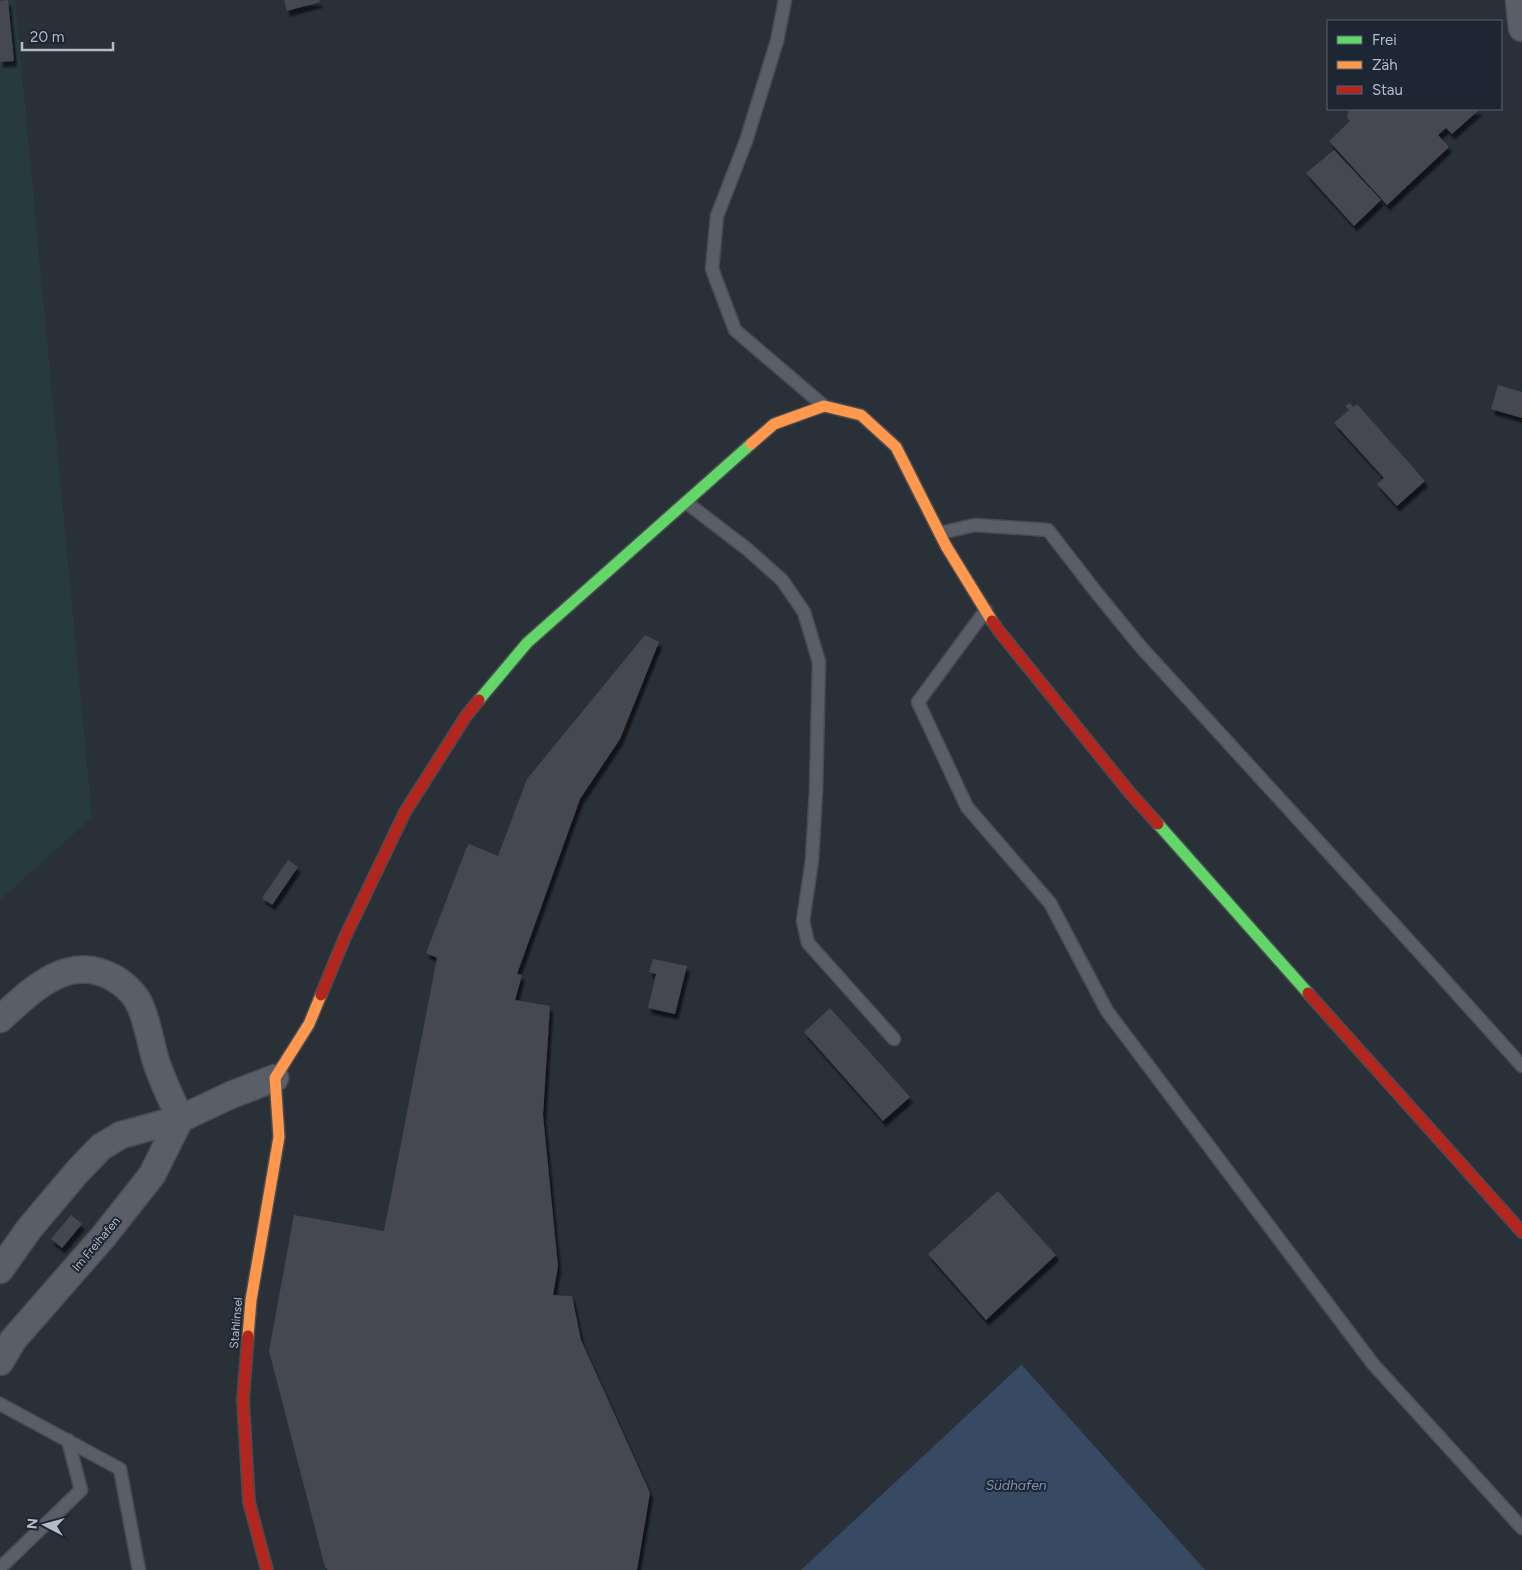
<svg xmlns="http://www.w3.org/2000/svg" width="1522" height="1570" font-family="Figtree,sans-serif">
	<defs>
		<filter id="shadow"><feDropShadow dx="3" dy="5.5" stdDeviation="1" flood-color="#0009"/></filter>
	</defs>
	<rect width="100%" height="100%" fill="#2a3038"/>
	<path fill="#273a3e" d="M0 0H15L92 817 0 900Z"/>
	<path fill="#384963" d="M1021 1364 1205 1570H801L1021 1365Z"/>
	<g fill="#444950" filter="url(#shadow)">
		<path d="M8 0 14 61 0 62V1Z"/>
		<path d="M284 0H319L320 2 287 11Z"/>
		<path d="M1349 109H1480L1452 134 1446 128 1438 135 1449 147 1387 205 1329 141 1350 121 1347 117Z"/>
		<path d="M1334 150 1381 200 1354 226 1306 173Z"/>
		<path d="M1498 385 1522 392V418L1491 409Z"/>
		<path d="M1350 403 1353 407 1357 404 1425 481 1397 506 1377 484 1384 478 1334 423 1349 410 1345 406Z"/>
		<path d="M645 635 659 642 620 739 580 799 517 974 522 975 515 1000 550 1006 543 1115 558 1266 553 1295 572 1296 581 1340 650 1493 637 1570H328L325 1567 269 1351 294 1215 384 1231 437 958 426 953 466 849 469 844 498 856 527 779Z"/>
		<path d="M288 860 298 867 272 905 262 898Z"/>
		<path d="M653 959 687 966 675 1014 648 1008 656 974 649 972Z"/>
		<path d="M830 1008 910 1097 883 1121 804 1032Z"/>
		<path d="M998 1191 1056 1255 986 1320 928 1254Z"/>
		<path d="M71 1215 82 1224 62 1248 51 1239Z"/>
	</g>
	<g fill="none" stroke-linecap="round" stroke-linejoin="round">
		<g stroke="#484c53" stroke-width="15">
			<g id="lane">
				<path d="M785 0 777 41 746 141 717 216 712 269 735 330 824 406"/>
				<path d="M687 503 747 549 782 580 804 612 819 662 816 790 812 860 803 921 808 943 894 1039"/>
				<path d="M940 533 975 525 1048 530 1096 592 1140 646 1432 966 1522 1066"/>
				<path d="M986 610 918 702 967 807 1050 903 1107 1011 1373 1364 1522 1528"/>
				<path d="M0 1404 120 1469 139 1570"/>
				<path d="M0 1568 81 1490 68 1440"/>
			</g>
		</g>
		<g stroke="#484c53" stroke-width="29">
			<g id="street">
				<path d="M1519 0 1522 28"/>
				<path d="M0 1019C31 991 67 953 112 977 122 982 134 993 139 1003 147 1020 150 1040 155 1058 161 1079 172 1099 180 1119"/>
				<path d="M0 1270 29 1229 77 1172 101 1147 121 1135 180 1119 231 1095 275 1078"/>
				<path d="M0 1362 13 1340 103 1237 152 1175 180 1119"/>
			</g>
		</g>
		<g stroke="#484c53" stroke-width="14">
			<g id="fast">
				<path d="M479 700 527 643 751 444"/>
				<path d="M1158 824 1308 993"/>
			</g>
		</g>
		<g stroke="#484c53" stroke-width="14">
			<g id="slow">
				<path d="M751 444 774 424 824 406 861 415 896 447 946 546 992 621"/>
				<path d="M248 1336 251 1300 279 1137 275 1078 309 1024 321 995"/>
			</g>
		</g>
		<g stroke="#484c53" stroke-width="14">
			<g id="jam">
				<path d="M992 621 999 631 1130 793 1158 824"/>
				<path d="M1308 993 1522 1232"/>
				<path d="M321 995 345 937 405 812 466 716 479 700"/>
				<path d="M248 1336 243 1400 249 1502 267 1570"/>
			</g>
		</g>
		<use href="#lane" stroke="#5a5e66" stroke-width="12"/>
		<use href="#street" stroke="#5a5e66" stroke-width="26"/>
		<use href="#fast" stroke="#63d668" stroke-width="11"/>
		<use href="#slow" stroke="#ff974d" stroke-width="11"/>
		<use href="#jam" stroke="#b3261e" stroke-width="11"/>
	</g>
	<g text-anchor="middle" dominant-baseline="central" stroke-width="4" stroke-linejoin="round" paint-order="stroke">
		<g font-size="12" fill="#b4bcc9" stroke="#1d2633">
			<text transform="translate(96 1244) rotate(-50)">Im Freihafen</text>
			<text transform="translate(236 1323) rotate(-85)">Stahlinsel</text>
		</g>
		<g font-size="14" font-style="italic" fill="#7c92b1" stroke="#1d2633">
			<text x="1016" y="1485">Südhafen</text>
		</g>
	</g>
	<rect x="1327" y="20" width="175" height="90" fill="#1d2633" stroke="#59626f"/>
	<rect x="1337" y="36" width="25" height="8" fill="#63d668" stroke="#59626f"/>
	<text x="1372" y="45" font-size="15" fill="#b4bcc9">Frei</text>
	<rect x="1337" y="61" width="25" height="8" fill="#ff974d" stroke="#59626f"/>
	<text x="1372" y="70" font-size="15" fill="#b4bcc9">Zäh</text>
	<rect x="1337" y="86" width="25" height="8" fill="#b3261e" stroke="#59626f"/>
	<text x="1372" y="95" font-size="15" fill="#b4bcc9">Stau</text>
	<g transform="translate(45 1525) rotate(276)" stroke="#1d2633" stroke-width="4" paint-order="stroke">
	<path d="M0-4L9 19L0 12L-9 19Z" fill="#b4bcc9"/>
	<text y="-8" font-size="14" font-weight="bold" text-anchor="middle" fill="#b4bcc9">N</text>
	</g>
	<path d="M22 42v8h91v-8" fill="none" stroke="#b4bcc9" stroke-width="2.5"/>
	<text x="30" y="42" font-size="15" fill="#b4bcc9" stroke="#1d2633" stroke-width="4" paint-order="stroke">20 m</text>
</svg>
